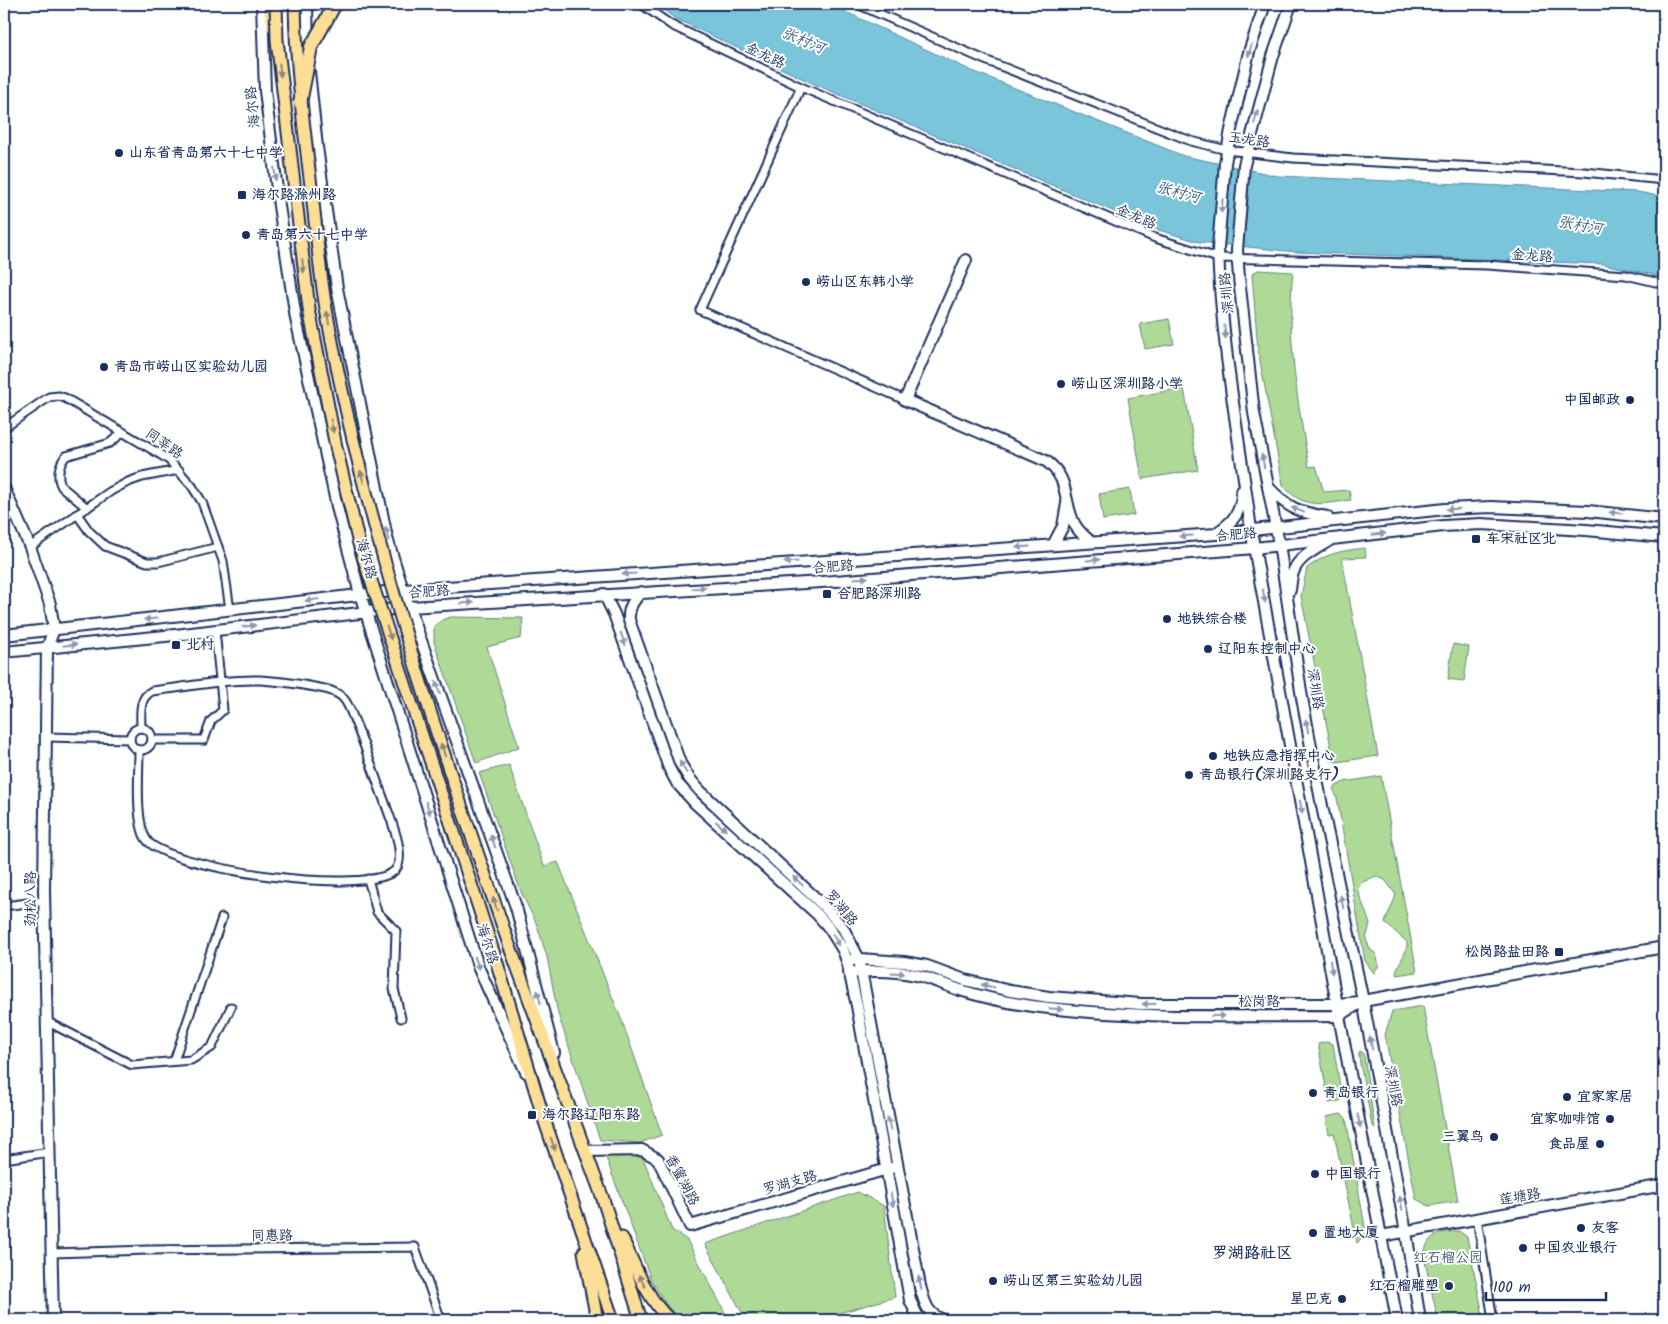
<svg xmlns="http://www.w3.org/2000/svg" width="1668" height="1324" font-family="Kalam,'LXGW WenKai TC',sans-serif">
	<rect width="100%" height="100%" fill="#fff"/>
	<filter id="ink" filterUnits="userSpaceOnUse"><feTurbulence type="fractalNoise" baseFrequency=".02" numOctaves="2"/><feDisplacementMap in="SourceGraphic" scale="10" xChannelSelector="R" yChannelSelector="G"/><feConvolveMatrix kernelMatrix="1 2 1 2 8 2 1 2 1" color-interpolation-filters="sRGB"/></filter>
	<g filter="url(#ink)">
		<g fill="#afd996" stroke="#65847a">
			<path d="M1258 270 1293 272C1286 337 1298 403 1309 467L1316 466 1324 492 1349 490 1351 500C1323 504 1303 510 1283 485L1258 350 1252 274Z"/>
			<path d="M1169 319 1174 344 1145 349 1140 324Z"/>
			<path d="M1184 388 1198 470 1142 479 1128 398Z"/>
			<path d="M1130 489 1134 515 1103 520 1099 494Z"/>
			<path d="M1365 548 1366 557 1342 558 1378 756 1337 762 1330 760 1331 747 1301 596 1307 568C1327 553 1340 551 1365 548Z"/>
			<path d="M451 617 523 618 521 638 487 647 519 747 476 763 434 642V626L442 620Z"/>
			<path d="M1453 644 1469 647 1464 681 1448 679Z"/>
			<path d="M509 765 544 866 558 862 622 1021 662 1135 640 1143 600 1140 558 1014 547 957 537 925 521 892 479 773Z"/>
			<path d="M1381 776 1417 972 1396 975C1396 963 1408 955 1407 942L1385 923C1387 914 1393 905 1396 895L1385 880 1376 876 1361 883 1357 888 1370 924 1366 939 1370 949 1376 954 1379 965 1374 973 1365 961 1337 798 1333 788 1344 782Z"/>
			<path d="M1423 1006 1458 1201 1429 1206 1416 1199 1385 1035 1392 1011Z"/>
			<path d="M1327 1042 1333 1044 1342 1098 1340 1101 1329 1103 1318 1044Z"/>
			<path d="M1361 1051 1364 1056 1375 1128 1372 1125 1359 1058V1052Z"/>
			<path d="M1341 1114 1346 1118 1366 1233 1357 1243 1334 1133 1329 1134 1326 1117Z"/>
			<path d="M641 1153 672 1230 687 1240 729 1320H679L665 1303 651 1280 605 1155Z"/>
			<path d="M858 1192 884 1206 895 1297 815 1320H746L705 1244Z"/>
			<path d="M1459 1231 1467 1237 1484 1320H1438L1424 1257C1426 1234 1440 1232 1459 1231Z"/>
		</g>
		<path fill="#7ac5da" stroke="#5489a8" d="M656 4H829L970 70 1184 156 1278 176 1638 192 1664 197V277L1603 264 1296 252 1199 242 1155 229 814 84 674 18Z"/>
		<g fill="none" stroke-linecap="round" stroke-linejoin="round">
			<g stroke="#1b2f5e" stroke-width="11">
				<g id="street">
					<path d="M641 4 671 25 801 87 1155 238 1218 258 1487 265 1626 275 1664 284"/>
					<path d="M857 4 985 60 1191 141 1227 150 1293 158 1584 172 1664 180"/>
					<path d="M801 87 700 310 905 400"/>
					<path d="M4 428 49 397 59 396 65 398 158 453 169 460 192 486 202 502 223 561 230 610"/>
					<path d="M87 508 62 487C56 477 59 464 66 456L110 443 123 432"/>
					<path d="M77 514 89 531 105 546 147 562H158L218 547"/>
					<path d="M30 547 111 491 128 482 142 477 179 470"/>
					<circle cx="141" cy="739" r="11"/>
					<path d="M46 737 130 739"/>
					<path d="M152 740H204L211 721 223 710 215 630"/>
					<path d="M139 750C139 773 135 821 146 839 165 869 374 898 396 869 407 854 389 816 384 800 374 774 366 748 355 722 352 715 349 705 344 699 337 690 320 688 309 686 293 683 276 681 260 680 224 679 187 687 152 691 138 698 141 715 141 728"/>
					<path d="M368 879 377 912 396 931 394 989 401 1018"/>
					<path d="M4 906 44 901"/>
					<path d="M46 1021 132 1065 191 1060 212 1047 231 1007"/>
					<path d="M174 1061 222 918"/>
					<path d="M4 1159 50 1152"/>
					<path d="M1477 1218 1493 1320"/>
					<path d="M53 1253 148 1250 415 1247 441 1320"/>
				</g>
			</g>
			<g stroke="#1b2f5e" stroke-width="14">
				<g id="secondary">
					<path d="M262 4 265 91 279 206 296 319 338 511 360 594 479 969 526 1072"/>
					<path d="M307 4 308 51"/>
					<path d="M1291 4 1273 56 1244 165 1237 250 1239 278 1254 413 1279 544 1302 698 1322 806 1363 1001 1406 1232 1420 1320"/>
					<path d="M309 71 317 147 337 288 387 538 403 590 516 907 554 1053"/>
					<path d="M1225 163 1231 130 1249 52 1265 4"/>
					<path d="M1218 248C1221 343 1239 436 1251 530L1339 1016 1397 1320"/>
					<path d="M966 260 905 400 1046 461C1071 479 1062 501 1075 525 1079 532 1085 537 1091 542"/>
					<path d="M1268 487C1289 509 1298 512 1327 517"/>
					<path d="M4 488 30 547 50 604 54 629 47 648 44 890 53 1320"/>
					<path d="M1218 532C1234 521 1242 511 1242 491"/>
					<path d="M1053 545 1063 526 1067 504"/>
					<path d="M1290 590C1291 583 1291 576 1294 570 1300 556 1318 548 1330 540"/>
					<path d="M641 592C633 601 628 608 629 620L680 763 689 778 699 790 824 906 843 928 859 959 920 1286C924 1301 927 1316 945 1320"/>
					<path d="M604 594 614 614 669 768 677 783 695 803 817 914 830 929 843 950 847 961 857 1006 910 1300 917 1315 922 1320"/>
					<path d="M4 635 403 590 1216 534 1445 509 1491 507 1588 511 1664 519"/>
					<path d="M4 652 175 635 410 607 822 582 1255 548 1443 526 1481 524 1586 530 1664 537"/>
					<path d="M852 960 859 959 904 962 927 966 965 980 1010 991 1049 997 1141 1004H1337L1360 1002"/>
					<path d="M849 973C873 969 902 971 924 977 936 981 948 986 960 990 989 999 1019 1005 1049 1008 1145 1019 1242 1016 1339 1016L1363 1001 1664 947"/>
					<path d="M585 1151 642 1150 658 1159 690 1226 891 1168"/>
					<path d="M1381 1236 1664 1185"/>
				</g>
			</g>
			<g stroke="#1b2f5e" stroke-width="15">
				<g id="primary">
					<path d="M511 950 602 1196 641 1320"/>
					<path d="M497 963 543 1116 613 1320"/>
					<path d="M622 1238C635 1266 647 1299 670 1320"/>
					<path d="M584 1252 597 1320"/>
				</g>
			</g>
			<g stroke="#1b2f5e" stroke-width="16">
				<path id="highway" d="M269 4 274 28"/>
			</g>
			<use href="#street" stroke="#fff" stroke-width="7"/>
			<use href="#secondary" stroke="#fff" stroke-width="10"/>
			<use href="#primary" stroke="#fdde96" stroke-width="11"/>
			<use href="#highway" stroke="#fdde96" stroke-width="12"/>
			<g stroke="#1b2f5e" stroke-width="14" stroke-linecap="butt">
				<path id="secondary-bridge" d="M1218 248 1225 163"/>
			</g>
			<g stroke="#1b2f5e" stroke-width="15" stroke-linecap="butt">
				<g id="primary-bridge">
					<path d="M276 4 277 40 309 309 336 447 359 544 497 963"/>
					<path d="M295 4C296 68 304 130 312 194 317 236 320 279 328 320 367 536 439 743 511 950"/>
				</g>
			</g>
			<g stroke="#1b2f5e" stroke-width="16" stroke-linecap="butt">
				<path id="highway-bridge" d="M300 103 311 47 335 4"/>
			</g>
			<use href="#secondary-bridge" stroke="#fff" stroke-width="10"/>
			<use href="#primary-bridge" stroke="#fdde96" stroke-width="11"/>
			<use href="#highway-bridge" stroke="#fdde96" stroke-width="12"/>
		</g>
		<defs><path id="oneway-solid" d="M-6-.8H1V-3.2L6.5 0L1 3.2V.8H-6Z" transform="scale(1.25)"/></defs>
		<g fill="#8d97ae">
			<use href="#oneway-solid" transform="translate(1250 50) rotate(105)"/>
			<use href="#oneway-solid" transform="translate(1256 117) rotate(-75)"/>
			<use href="#oneway-solid" transform="translate(275 174) rotate(83)"/>
			<use href="#oneway-solid" transform="translate(1222 206) rotate(95)"/>
			<use href="#oneway-solid" transform="translate(1225 332) rotate(84)"/>
			<use href="#oneway-solid" transform="translate(1263 461) rotate(-101)"/>
			<use href="#oneway-solid" transform="translate(1453 509) rotate(178)"/>
			<use href="#oneway-solid" transform="translate(1298 510) rotate(-158)"/>
			<use href="#oneway-solid" transform="translate(1616 513) rotate(-174)"/>
			<use href="#oneway-solid" transform="translate(387 534) rotate(-103)"/>
			<use href="#oneway-solid" transform="translate(1379 534) rotate(-7)"/>
			<use href="#oneway-solid" transform="translate(1186 536) rotate(176)"/>
			<use href="#oneway-solid" transform="translate(1023 547) rotate(176)"/>
			<use href="#oneway-solid" transform="translate(1093 560) rotate(-4)"/>
			<use href="#oneway-solid" transform="translate(791 562) rotate(176)"/>
			<use href="#oneway-solid" transform="translate(629 574) rotate(176)"/>
			<use href="#oneway-solid" transform="translate(861 578) rotate(-4)"/>
			<use href="#oneway-solid" transform="translate(699 588) rotate(-3)"/>
			<use href="#oneway-solid" transform="translate(1264 596) rotate(80)"/>
			<use href="#oneway-solid" transform="translate(312 600) rotate(173)"/>
			<use href="#oneway-solid" transform="translate(467 603) rotate(-4)"/>
			<use href="#oneway-solid" transform="translate(151 619) rotate(174)"/>
			<use href="#oneway-solid" transform="translate(249 626) rotate(-7)"/>
			<use href="#oneway-solid" transform="translate(623 639) rotate(70)"/>
			<use href="#oneway-solid" transform="translate(70 645) rotate(-6)"/>
			<use href="#oneway-solid" transform="translate(438 688) rotate(-109)"/>
			<use href="#oneway-solid" transform="translate(1307 726) rotate(-101)"/>
			<use href="#oneway-solid" transform="translate(683 767) rotate(-120)"/>
			<use href="#oneway-solid" transform="translate(1301 807) rotate(80)"/>
			<use href="#oneway-solid" transform="translate(428 808) rotate(73)"/>
			<use href="#oneway-solid" transform="translate(721 826) rotate(42)"/>
			<use href="#oneway-solid" transform="translate(493 841) rotate(-110)"/>
			<use href="#oneway-solid" transform="translate(798 881) rotate(-137)"/>
			<use href="#oneway-solid" transform="translate(1342 902) rotate(-102)"/>
			<use href="#oneway-solid" transform="translate(836 940) rotate(59)"/>
			<use href="#oneway-solid" transform="translate(477 963) rotate(71)"/>
			<use href="#oneway-solid" transform="translate(1331 967) rotate(80)"/>
			<use href="#oneway-solid" transform="translate(898 973) rotate(4)"/>
			<use href="#oneway-solid" transform="translate(988 986) rotate(-166)"/>
			<use href="#oneway-solid" transform="translate(539 997) rotate(-104)"/>
			<use href="#oneway-solid" transform="translate(1149 1004) rotate(-180)"/>
			<use href="#oneway-solid" transform="translate(1056 1009) rotate(5)"/>
			<use href="#oneway-solid" transform="translate(1218 1016)"/>
			<use href="#oneway-solid" transform="translate(1371 1043) rotate(-101)"/>
			<use href="#oneway-solid" transform="translate(1359 1121) rotate(79)"/>
			<use href="#oneway-solid" transform="translate(889 1124) rotate(-101)"/>
			<use href="#oneway-solid" transform="translate(892 1200) rotate(80)"/>
			<use href="#oneway-solid" transform="translate(1401 1203) rotate(-101)"/>
			<use href="#oneway-solid" transform="translate(920 1283) rotate(-103)"/>
		</g>
		<g fill="#8c867a">
			<use href="#oneway-solid" transform="translate(280 70) rotate(84)"/>
			<use href="#oneway-solid" transform="translate(303 266) rotate(83)"/>
			<use href="#oneway-solid" transform="translate(328 318) rotate(-99)"/>
			<use href="#oneway-solid" transform="translate(332 426) rotate(79)"/>
			<use href="#oneway-solid" transform="translate(362 477) rotate(-105)"/>
			<use href="#oneway-solid" transform="translate(389 633) rotate(72)"/>
			<use href="#oneway-solid" transform="translate(443 750) rotate(-108)"/>
			<use href="#oneway-solid" transform="translate(495 904) rotate(-109)"/>
			<use href="#oneway-solid" transform="translate(553 1144) rotate(71)"/>
			<use href="#oneway-solid" transform="translate(642 1281) rotate(-118)"/>
		</g>
	</g>
	<g fill="#1b2f5e" stroke="#fff" stroke-width="2">
		<circle cx="119" cy="153" r="5"/>
		<rect x="237" y="190" width="10" height="10" rx="2.5"/>
		<circle cx="246" cy="235" r="5"/>
		<circle cx="806" cy="282" r="5"/>
		<circle cx="104" cy="367" r="5"/>
		<circle cx="1061" cy="384" r="5"/>
		<circle cx="1630" cy="400" r="5"/>
		<rect x="1471" y="534" width="10" height="10" rx="2.5"/>
		<rect x="822" y="589" width="10" height="10" rx="2.5"/>
		<circle cx="1167" cy="619" r="5"/>
		<rect x="171" y="640" width="10" height="10" rx="2.5"/>
		<circle cx="1208" cy="649" r="5"/>
		<circle cx="1213" cy="756" r="5"/>
		<circle cx="1189" cy="775" r="5"/>
		<rect x="1554" y="947" width="10" height="10" rx="2.5"/>
		<circle cx="1313" cy="1093" r="5"/>
		<circle cx="1567" cy="1097" r="5"/>
		<rect x="527" y="1110" width="10" height="10" rx="2.5"/>
		<circle cx="1610" cy="1119" r="5"/>
		<circle cx="1494" cy="1137" r="5"/>
		<circle cx="1600" cy="1144" r="5"/>
		<circle cx="1315" cy="1174" r="5"/>
		<circle cx="1581" cy="1228" r="5"/>
		<circle cx="1313" cy="1233" r="5"/>
		<circle cx="1523" cy="1248" r="5"/>
		<circle cx="993" cy="1281" r="5"/>
		<circle cx="1449" cy="1286" r="5"/>
		<circle cx="1342" cy="1299" r="5"/>
	</g>
	<g text-anchor="middle" dominant-baseline="central" stroke-width="4" stroke-linejoin="round" paint-order="stroke">
		<g font-size="14" fill="#1b2f5e" stroke="#fff">
			<text transform="translate(765 56) rotate(25)">金龙路</text>
			<text transform="translate(253 107) rotate(-96)">海尔路</text>
			<text transform="translate(1249 140) rotate(8)">玉龙路</text>
			<text transform="translate(1136 217) rotate(23)">金龙路</text>
			<text transform="translate(1532 256) rotate(4)">金龙路</text>
			<text transform="translate(1227 293) rotate(-96)">深圳路</text>
			<text transform="translate(164 444) rotate(35)">同莘路</text>
			<text transform="translate(1236 535) rotate(-5)">合肥路</text>
			<text transform="translate(366 559) rotate(74)">海尔路</text>
			<text transform="translate(833 567) rotate(-4)">合肥路</text>
			<text transform="translate(429 592) rotate(-4)">合肥路</text>
			<text transform="translate(1315 689) rotate(81)">深圳路</text>
			<text transform="translate(31 899) rotate(-90)">劲松八路</text>
			<text transform="translate(841 908) rotate(50)">罗湖路</text>
			<text transform="translate(487 944) rotate(72)">海尔路</text>
			<text x="1259" y="1002">松岗路</text>
			<text transform="translate(1393 1086) rotate(79)">深圳路</text>
			<text transform="translate(682 1180) rotate(62)">香蜜湖路</text>
			<text transform="translate(790 1183) rotate(-16)">罗湖支路</text>
			<text transform="translate(1520 1197) rotate(-10)">莲塘路</text>
			<text transform="translate(272 1236) rotate(-1)">同惠路</text>
		</g>
		<g font-size="14" font-weight="bold" fill="#1b2f5e" stroke="#fff" text-anchor="start">
			<text x="129" y="153">山东省青岛第六十七中学</text>
			<text x="252" y="195">海尔路滁州路</text>
			<text x="256" y="235">青岛第六十七中学</text>
			<text x="816" y="282">崂山区东韩小学</text>
			<text x="114" y="367">青岛市崂山区实验幼儿园</text>
			<text x="1071" y="384">崂山区深圳路小学</text>
			<text x="1620" y="400" text-anchor="end">中国邮政</text>
			<text x="1486" y="539">车宋社区北</text>
			<text x="837" y="594">合肥路深圳路</text>
			<text x="1177" y="619">地铁综合楼</text>
			<text x="186" y="645">北村</text>
			<text x="1218" y="649">辽阳东控制中心</text>
			<text x="1223" y="756">地铁应急指挥中心</text>
			<text x="1199" y="775">青岛银行(深圳路支行)</text>
			<text x="1549" y="952" text-anchor="end">松岗路盐田路</text>
			<text x="1323" y="1093">青岛银行</text>
			<text x="1577" y="1097">宜家家居</text>
			<text x="542" y="1115">海尔路辽阳东路</text>
			<text x="1600" y="1119" text-anchor="end">宜家咖啡馆</text>
			<text x="1484" y="1137" text-anchor="end">三翼鸟</text>
			<text x="1590" y="1144" text-anchor="end">食品屋</text>
			<text x="1325" y="1174">中国银行</text>
			<text x="1591" y="1228">友客</text>
			<text x="1323" y="1233">置地大厦</text>
			<text x="1533" y="1248">中国农业银行</text>
			<text x="1003" y="1281">崂山区第三实验幼儿园</text>
			<text x="1439" y="1286" text-anchor="end">红石榴雕塑</text>
			<text x="1332" y="1299" text-anchor="end">星巴克</text>
		</g>
		<g font-size="14" fill="#405a6c" stroke="#fff">
			<text x="1448" y="1258">红石榴公园</text>
		</g>
		<g font-size="15" font-style="italic" fill="#385c83" stroke="#fff">
			<text transform="translate(803 41) rotate(23)">张村河</text>
			<text transform="translate(1178 193) rotate(15)">张村河</text>
			<text transform="translate(1580 226) rotate(10)">张村河</text>
		</g>
		<g font-size="16" font-weight="bold" fill="#1b2f5e" stroke="#fff">
			<text x="1252" y="1253">罗湖路社区</text>
		</g>
	</g>
	<rect width="1668" height="1324" fill="none" stroke="#fff" stroke-width="20"/>
	<rect x="10" y="10" width="1648" height="1304" fill="none" stroke="#1b2f5e" stroke-width="2" filter="url(#ink)"/>
	<path d="M1486 1292v8h120v-8" fill="none" stroke="#1b2f5e" stroke-width="2.5"/>
	<text x="1493" y="1292" font-size="15" fill="#1b2f5e" stroke="#ffffff" stroke-width="4" paint-order="stroke">100 m</text>
</svg>
